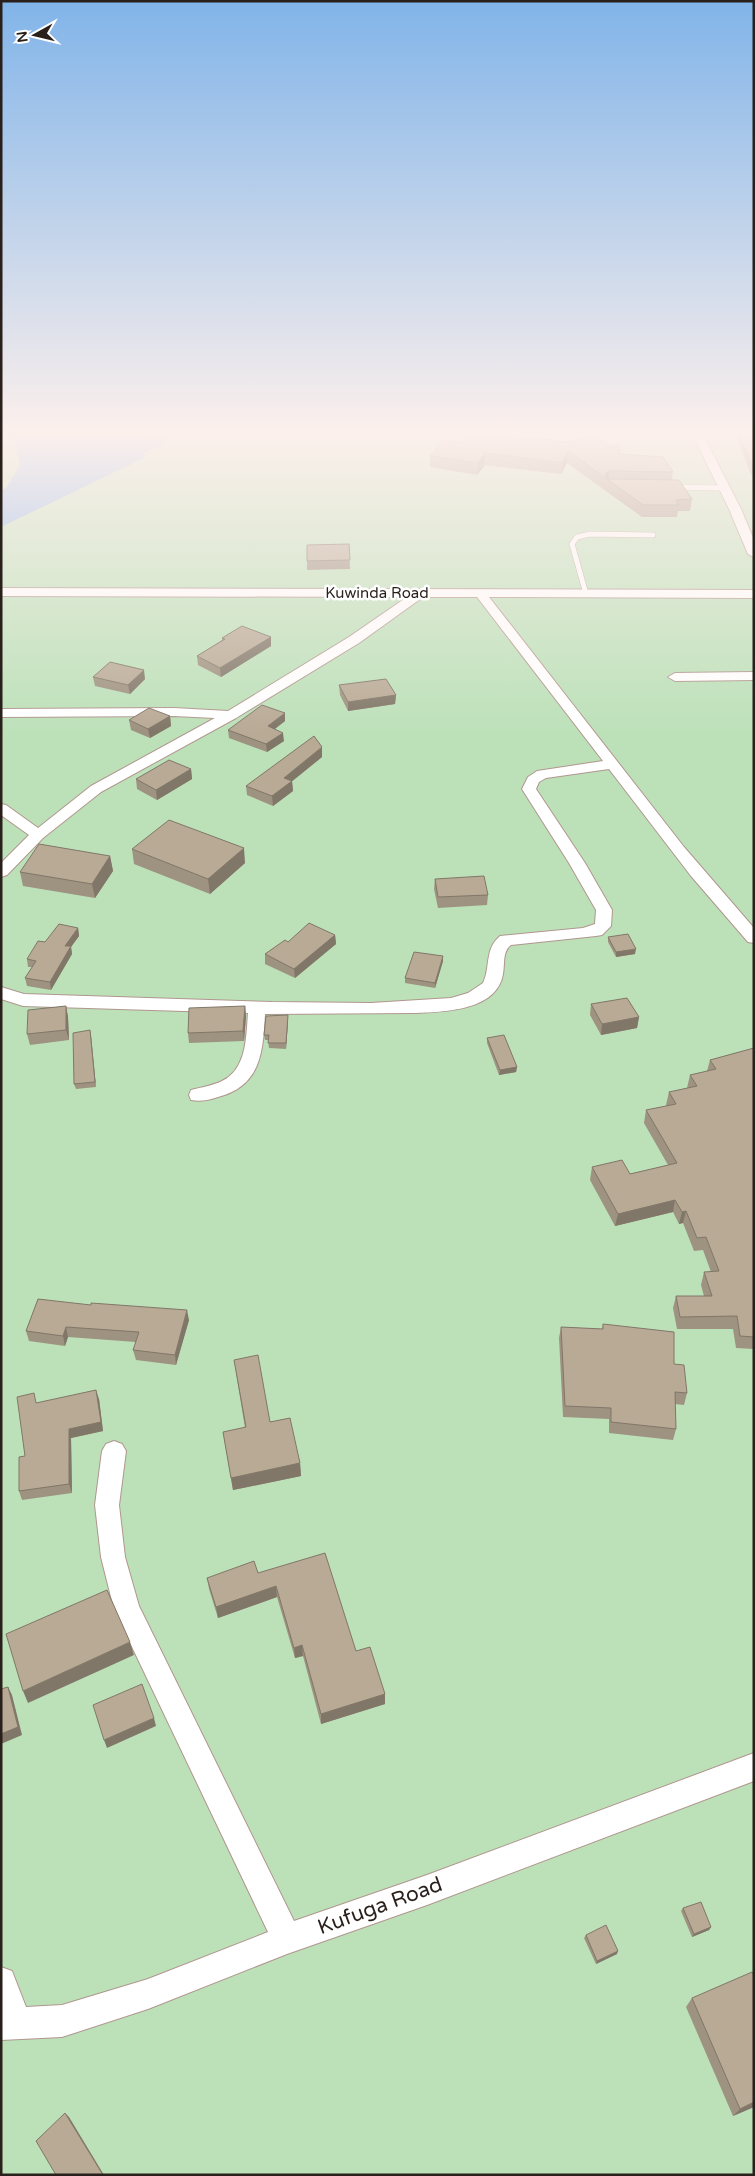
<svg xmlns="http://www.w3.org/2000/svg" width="755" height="2176" font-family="'Varela Round',sans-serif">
	<rect width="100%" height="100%" fill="#f9ded4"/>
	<rect fill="#bce1b9" x="1" y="429" width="753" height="1746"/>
	<path fill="#86b5eb" d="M11 429H138L144 439 154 438 155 429H164L166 444 143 453 146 457 1 527V490L6 488 20 465Z"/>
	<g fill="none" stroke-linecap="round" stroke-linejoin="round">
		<g stroke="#b0968e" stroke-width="6">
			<g id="service">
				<path d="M521 444 540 429"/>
				<path d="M672 487 724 488"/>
				<path d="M586 594 572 544 577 537 590 534 653 535"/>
			</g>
		</g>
		<g stroke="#b0968e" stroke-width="2">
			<g id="minor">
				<path d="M690 429H700L741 509 754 540V557L748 554 729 509Z"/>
				<path d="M1 588 754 590V598L489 597 684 847 754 928V943L748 942 691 876 609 769 546 778 539 782 536 789 585 863 612 910 611 926 602 935 596 936 511 945C502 952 505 964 503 974 497 1011 443 1012 414 1013L265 1014C263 1052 261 1086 218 1097 209 1100 200 1102 191 1100L189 1095 191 1090C202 1087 212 1086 222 1081 247 1069 246 1037 248 1013L23 1006 1 999V987L24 994 272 1002 371 1003 451 998 468 993 483 983C491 966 484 950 500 936L583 928 595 924 596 910 569 863 522 789 528 777 537 771 603 761 477 597H423L359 643 236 718 101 792 43 838 7 875 1 877V863L29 835 1 815V804L6 805 38 828 91 786 215 718 174 716 1 717V709L174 708 228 711 349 637 407 597 1 596Z"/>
				<path d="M754 672V680L675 681 668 677 675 673Z"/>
				<path d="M114 1441 122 1444 126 1451 119 1505 125 1557 139 1606 294 1921 427 1875 754 1753V1781L427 1905 287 1954 148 2009 62 2037 1 2040V1967L12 1971 26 2007 62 2005 148 1979 268 1932 114 1609 101 1557 95 1505 102 1451 106 1444Z"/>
			</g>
		</g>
		<use href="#service" stroke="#fff" stroke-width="5"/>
		<use href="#minor" fill="#fff" fill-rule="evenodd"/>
	</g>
	<g fill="#9e9280">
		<path d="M216 429H241L240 433H216Z"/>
		<path d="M738 432H754V475H751L737 439Z"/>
		<path d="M462 442H508L512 444 619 454 673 472 672 480 692 499 690 511H678L677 517H642L567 463 561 474 485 465 477 475 430 467V456Z"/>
		<path d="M349 544 350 569 307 570V561Z"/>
		<path d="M271 637V646L221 677 198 665 197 656 222 640V638Z"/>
		<path d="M93 677 145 679 130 694 95 686Z"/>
		<path d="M339 685 396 695 395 704 348 711 340 695Z"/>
		<path d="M285 713V721L275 729 284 741 267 752 229 738 228 730Z"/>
		<path d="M170 716 171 726 150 738 131 730 129 720Z"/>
		<path d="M322 757 292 781 293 791 273 806 247 795 246 786Z"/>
		<path d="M191 769 192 779 157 800 137 789 136 779Z"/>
		<path d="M132 849 245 863 210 894 134 864Z"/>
		<path d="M110 856 113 871 95 898 23 886 20 872Z"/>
		<path d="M435 879 488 895 487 905 438 908 434 889Z"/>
		<path d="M78 928 79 936 71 947 72 954 51 990 27 986 25 978 32 967H28L27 959 45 942Z"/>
		<path d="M335 935 336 944 295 978 265 964V954L288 942Z"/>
		<path d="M608 937 635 954 616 957 608 942Z"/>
		<path d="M443 956V961L435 988 405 983V978Z"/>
		<path d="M591 1004 639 1017 637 1028 601 1035 590 1015Z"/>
		<path d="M66 1006 68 1017 69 1040 30 1045 27 1034Z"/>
		<path d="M245 1006 246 1016 244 1041 189 1043 188 1033Z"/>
		<path d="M288 1021 286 1049 269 1048 268 1040H265L264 1035Z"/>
		<path d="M90 1030 96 1087 76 1089 74 1084Z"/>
		<path d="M487 1038 517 1067 516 1072 499 1075 487 1043Z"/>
		<path d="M754 1048V1349L736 1348 733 1329H677L673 1308 676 1296H704L701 1285 704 1272H711L703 1250 694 1251 683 1223 679 1224 673 1212 615 1226 590 1180 592 1167 630 1174 668 1165 644 1123 646 1110 667 1106 666 1105 669 1092 687 1088 690 1075 707 1071 710 1060Z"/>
		<path d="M38 1299 189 1320 176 1365 136 1360 133 1350 136 1342 68 1337 65 1346 29 1341 26 1331Z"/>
		<path d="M603 1324 674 1364 687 1393 684 1405 675 1404 676 1429 673 1440 609 1433V1419L563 1417 559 1338 561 1327 602 1329Z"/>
		<path d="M234 1360 270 1422 300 1463 301 1476 233 1490 223 1432 245 1428Z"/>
		<path d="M99 1399 103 1431 71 1438 72 1493 22 1500 19 1491 37 1403Z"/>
		<path d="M258 1573 356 1651 385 1704 321 1724 303 1656 295 1658 277 1597 218 1618 209 1589 207 1578Z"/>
		<path d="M683 1908 711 1927 709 1930 692 1937 681 1911Z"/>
		<path d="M586 1935 617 1954 596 1964 584 1938Z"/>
		<path d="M754 1976V2107L733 2116 686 2007 692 1998Z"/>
	</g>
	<g fill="#817768">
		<path d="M568 451 567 463 561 474 562 463Z"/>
		<path d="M485 453V465L477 475 478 463Z"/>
		<path d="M609 471 608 480 605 478V474Z"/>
		<path d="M271 637V646L221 677 220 668Z"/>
		<path d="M144 670 145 679 130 694 128 685Z"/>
		<path d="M396 695 395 704 348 711V702Z"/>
		<path d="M285 713V721L268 734V726Z"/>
		<path d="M170 716 171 726 150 738 148 729Z"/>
		<path d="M283 733 284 741 267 752 266 744Z"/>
		<path d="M322 747V757L290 783 292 781 293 791 273 806 272 796 284 778Z"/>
		<path d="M191 769 192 779 157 800 156 790Z"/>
		<path d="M244 848 245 863 210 894 208 879Z"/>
		<path d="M110 856 113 871 95 898 92 884Z"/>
		<path d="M78 928 79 936 71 947 72 954 51 990 50 982 65 946Z"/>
		<path d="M335 935 336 944 295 978 294 969Z"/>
		<path d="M636 949 635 954 616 957V952Z"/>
		<path d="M443 956V961L435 988V983Z"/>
		<path d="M66 1006 68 1017 69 1040 66 1030Z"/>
		<path d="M245 1006 246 1016 244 1041 243 1031Z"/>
		<path d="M288 1015V1021L286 1049V1043Z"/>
		<path d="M639 1017 637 1028 601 1035 602 1024Z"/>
		<path d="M90 1030 91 1035 96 1087 95 1082Z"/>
		<path d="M517 1067 516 1072 499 1075 500 1070Z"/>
		<path d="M675 1200 673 1212 615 1226 618 1214Z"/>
		<path d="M686 1211 683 1223 679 1224 682 1212Z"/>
		<path d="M187 1310 189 1320 176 1365 175 1355Z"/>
		<path d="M66 1327 68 1337 65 1346 63 1336Z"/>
		<path d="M96 1390 99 1399 103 1431 71 1438 72 1493 69 1484V1429Z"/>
		<path d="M300 1463 301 1476 233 1490 231 1478Z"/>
		<path d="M276 1586 277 1597 218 1618 216 1607Z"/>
		<path d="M130 1642 134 1655 28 1703 23 1691Z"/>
		<path d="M302 1645 303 1656 295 1658 294 1648Z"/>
		<path d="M8 1687 12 1695 22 1735 1 1744V1734Z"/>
		<path d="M385 1694V1704L321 1724V1714Z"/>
		<path d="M154 1718 156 1726 107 1748 104 1740Z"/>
		<path d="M711 1927 709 1930 692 1937 694 1934Z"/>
		<path d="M618 1951 617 1954 596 1964 597 1961Z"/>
		<path d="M754 2102V2107L733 2116 740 2109Z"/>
		<path d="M65 2113 69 2117 104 2175H103Z"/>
	</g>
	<g fill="#b8aa95" stroke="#817768">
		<path d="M738 432H754V467H753Z"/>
		<path d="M471 433 508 438V442L512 444 519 439 524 440 526 437 565 442 596 436 611 447 620 446 619 454 663 457 673 472 609 471 605 474 607 479 679 480 692 499 676 500 679 505H643L568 451 562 463 485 453 478 463 430 456 444 440 462 442Z"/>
		<path d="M349 544 350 560 307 561V545Z"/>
		<path d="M242 626 271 637 220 668 197 656 225 639 222 638Z"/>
		<path d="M110 662 144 670 128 685 93 677Z"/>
		<path d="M386 679 396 695 348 702 339 685Z"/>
		<path d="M262 705 285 713 268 726 283 733 266 744 228 730Z"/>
		<path d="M149 708 170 716 148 729 129 720Z"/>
		<path d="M314 736 322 747 284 778 292 781 272 796 246 786Z"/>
		<path d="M169 760 191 769 156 790 136 779Z"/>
		<path d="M169 820 244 848 208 879 132 849Z"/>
		<path d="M39 844 110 856 92 884 20 872Z"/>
		<path d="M484 876 488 895 438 897 435 879Z"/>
		<path d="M309 923 335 935 294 969 265 954 285 940 288 942Z"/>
		<path d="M59 924 78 928 65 946H71L50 982 25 978 36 961 27 959 38 941 45 942Z"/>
		<path d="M628 934 636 949 616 952 608 937Z"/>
		<path d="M414 952 443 956 435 983 405 978Z"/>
		<path d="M627 998 639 1017 602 1024 591 1004Z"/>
		<path d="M66 1006V1030L27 1034 28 1010Z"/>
		<path d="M245 1006 243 1031 188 1033 189 1008Z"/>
		<path d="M288 1015 286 1043H268L269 1035H264L266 1016Z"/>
		<path d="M90 1030 95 1082 74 1084 73 1033Z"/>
		<path d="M504 1035 517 1067 500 1070 487 1038Z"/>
		<path d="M754 1048V1337L740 1336 737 1316 680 1317 676 1296H712L704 1272 719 1271 706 1237 697 1238 686 1211 682 1212 675 1200 618 1214 592 1167 622 1160 630 1174 677 1163 646 1110 676 1104 669 1092 697 1086 690 1075 716 1069 710 1060Z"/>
		<path d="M38 1299 91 1305V1303L187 1310 175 1355 133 1350 139 1332 66 1327 63 1336 26 1331Z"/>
		<path d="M603 1324 674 1332V1364L684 1365 687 1393 675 1392 676 1429 611 1422V1408L565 1406 561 1327 603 1329Z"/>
		<path d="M258 1355 270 1422 290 1418 300 1463 231 1478 223 1432 246 1427 234 1360Z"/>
		<path d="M96 1390 101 1422 69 1429V1484L19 1491V1457L25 1456 17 1397 34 1393 36 1403Z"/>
		<path d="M325 1553 356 1651 370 1647 385 1694 321 1714 302 1645 294 1648 276 1586 216 1607 207 1578 254 1561 258 1573Z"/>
		<path d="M107 1590 130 1642 23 1691 6 1634Z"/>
		<path d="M142 1684 154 1718 104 1740 93 1705Z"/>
		<path d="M8 1687 18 1727 1 1734V1689Z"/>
		<path d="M701 1902 711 1927 694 1934 683 1908Z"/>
		<path d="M606 1925 618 1951 597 1961 586 1935Z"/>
		<path d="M752 1972 754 1976V2102L740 2109 692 1998Z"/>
		<path d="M65 2113 103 2175H56L36 2141Z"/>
	</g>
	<linearGradient id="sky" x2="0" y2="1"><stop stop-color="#81b4e9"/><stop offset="0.59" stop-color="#fcf0ec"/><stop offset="1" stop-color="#fcf0ec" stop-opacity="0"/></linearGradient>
	<rect width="755" height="733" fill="url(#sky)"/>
	<g text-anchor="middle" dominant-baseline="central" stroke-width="5" stroke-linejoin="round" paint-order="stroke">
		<g font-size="15" fill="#291f1b" stroke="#fff">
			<text x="377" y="593">Kuwinda Road</text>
		</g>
		<g font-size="21" fill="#291f1b" stroke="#fff">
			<text transform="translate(380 1906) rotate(-20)">Kufuga Road</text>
		</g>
	</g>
	<rect width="755" height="2176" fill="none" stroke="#291f1b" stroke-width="5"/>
	<g transform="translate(35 35) rotate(262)" stroke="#ffffff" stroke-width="4" paint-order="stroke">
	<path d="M0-4L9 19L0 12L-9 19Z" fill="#291f1b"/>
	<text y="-8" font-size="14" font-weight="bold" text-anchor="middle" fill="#291f1b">N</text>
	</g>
</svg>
